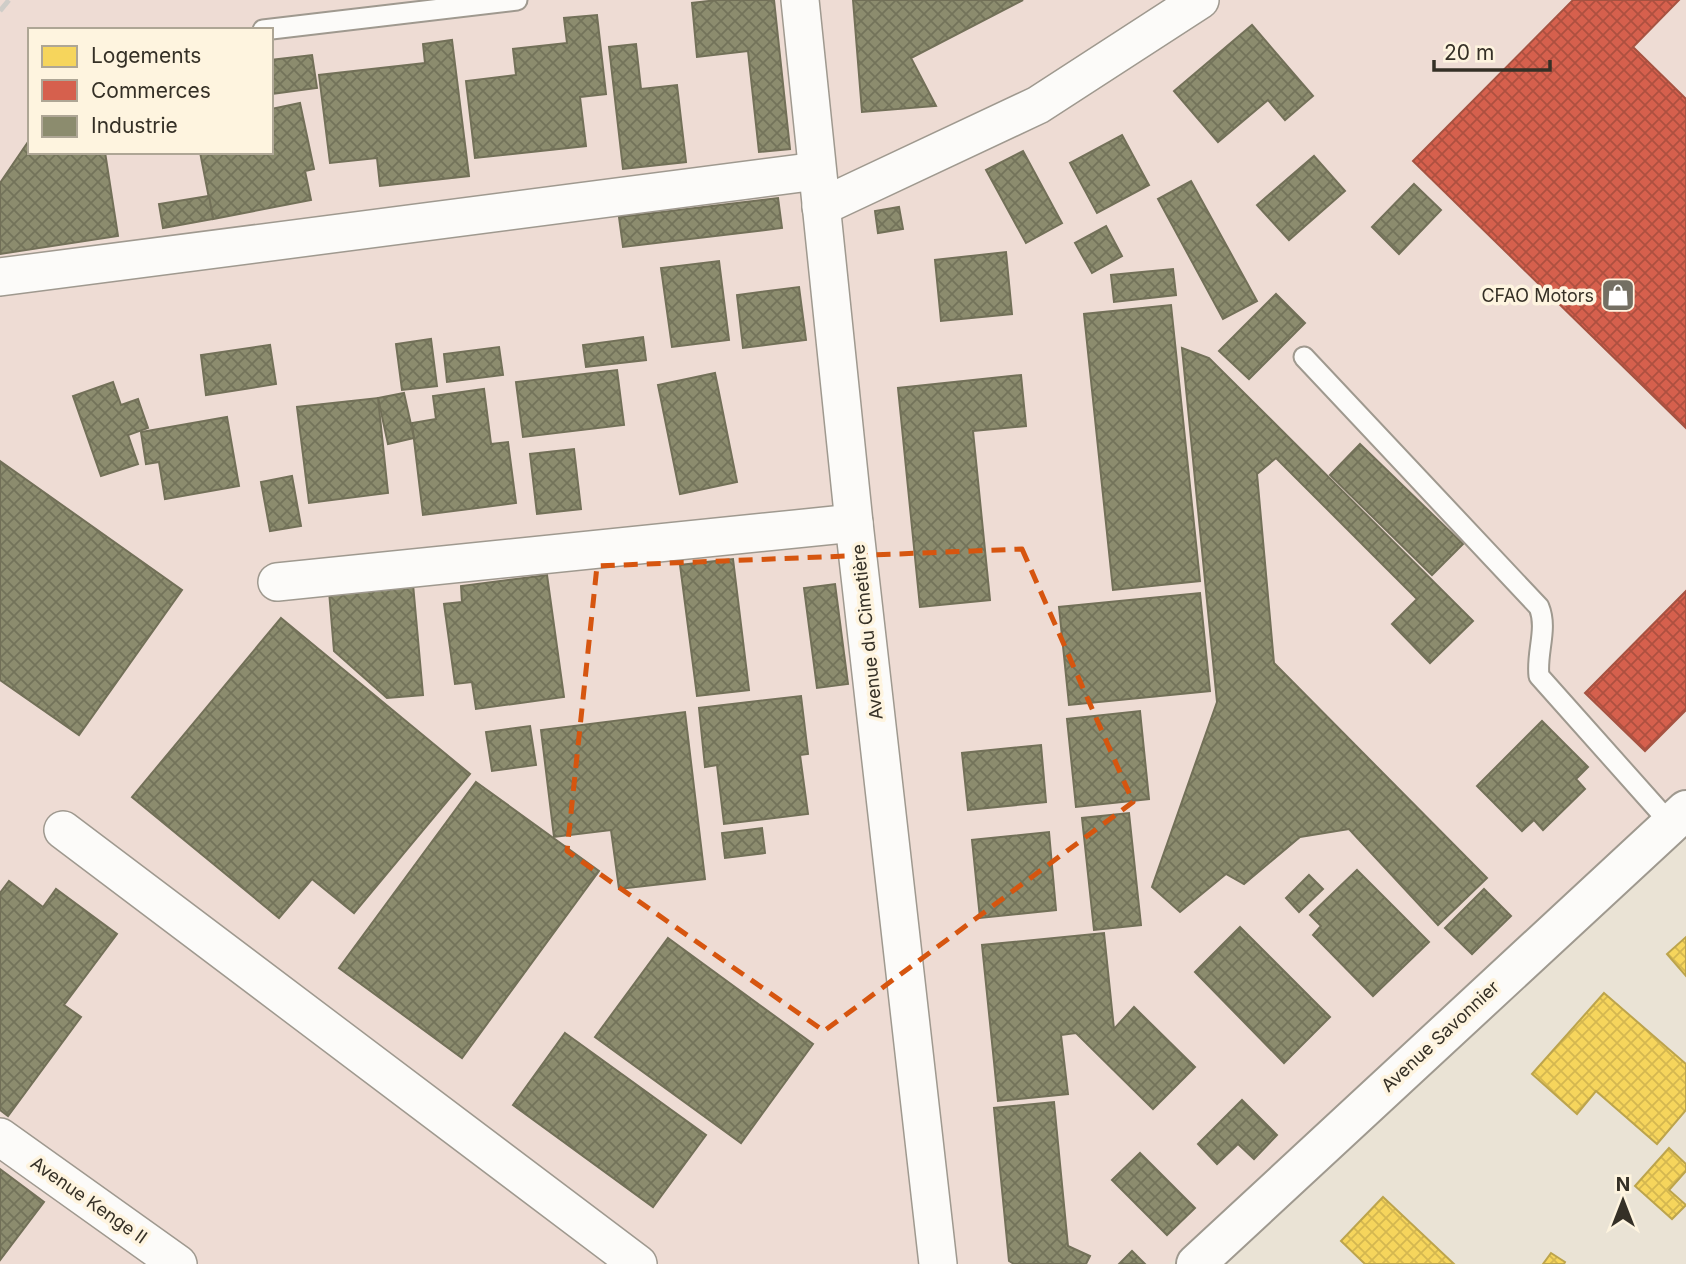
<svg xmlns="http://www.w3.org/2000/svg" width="1686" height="1264" font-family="Inter,sans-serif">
	<defs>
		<pattern id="homes-cross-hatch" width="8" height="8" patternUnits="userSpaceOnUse" patternTransform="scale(1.75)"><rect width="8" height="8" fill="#f6d55c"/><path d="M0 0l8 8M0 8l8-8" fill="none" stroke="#d4b750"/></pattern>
		<pattern id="shops-cross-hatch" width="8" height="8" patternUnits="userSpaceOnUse" patternTransform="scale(1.75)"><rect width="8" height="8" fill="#d6604d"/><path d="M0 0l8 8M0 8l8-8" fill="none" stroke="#ae5040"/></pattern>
		<pattern id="industry-cross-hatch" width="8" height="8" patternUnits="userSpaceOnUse" patternTransform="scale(1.75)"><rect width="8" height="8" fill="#8c8c6e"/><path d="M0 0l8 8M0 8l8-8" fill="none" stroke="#73735a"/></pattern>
	</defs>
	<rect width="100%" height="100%" fill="#eae3d5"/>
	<path fill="#eedcd4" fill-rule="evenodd" d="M0 0H1686V792L1170 1264H0ZM30 30H271V152H30Z"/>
	<g fill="url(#homes-cross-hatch)" stroke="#bca44c" stroke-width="2">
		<path d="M1686 937V976L1667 954Z"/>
		<path d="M1604 993 1686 1064V1110L1657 1144 1596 1091 1577 1114 1532 1074Z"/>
		<path d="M1669 1148 1686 1164V1171L1669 1190 1686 1205 1672 1219 1635 1186Z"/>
		<path d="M1383 1197 1454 1264H1365L1341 1241Z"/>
		<path d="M1551 1253 1565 1262 1564 1264H1543Z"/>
	</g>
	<g fill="url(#shops-cross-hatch)" stroke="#a65241" stroke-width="2">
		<path d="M1573 0H1679L1633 47 1686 99V428L1413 161Z"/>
		<path d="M1686 591V710L1645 751 1585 693Z"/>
	</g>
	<g fill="url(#industry-cross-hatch)" stroke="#727058" stroke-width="2">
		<path d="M717 0H774L790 149 759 152 748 51 697 57 692 3Z"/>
		<path d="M853 0H1023L911 58 936 106 862 112Z"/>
		<path d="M597 15 606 94 580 97 586 146 475 158 466 81 516 75 513 49 567 43 564 18Z"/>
		<path d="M1252 25 1313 96 1285 120 1268 100 1218 142 1174 91Z"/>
		<path d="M452 40 469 176 380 186 377 158 330 163 319 75 425 63 423 44Z"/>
		<path d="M636 44 641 89 677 85 686 162 623 169 609 47Z"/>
		<path d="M312 55 317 88 271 94V60Z"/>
		<path d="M300 103 314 169 305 171 311 200 213 219 200 152H271V109Z"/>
		<path d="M1122 135 1149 185 1097 213 1070 163Z"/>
		<path d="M30 139V152H105L118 236 0 254V183Z"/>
		<path d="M1023 151 1062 223 1026 243 986 170Z"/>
		<path d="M1314 156 1345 191 1289 240 1257 205Z"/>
		<path d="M1191 181 1257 301 1223 319 1158 199Z"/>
		<path d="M1414 184 1441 210 1399 254 1372 227Z"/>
		<path d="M209 196 213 219 163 228 159 204Z"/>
		<path d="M778 198 782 228 623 247 619 217Z"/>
		<path d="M899 207 903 229 878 233 875 211Z"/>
		<path d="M1106 226 1122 256 1092 273 1075 243Z"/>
		<path d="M1006 252 1012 314 941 321 935 260Z"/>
		<path d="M719 261 729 340 672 347 661 268Z"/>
		<path d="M1173 269 1176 295 1114 302 1111 275Z"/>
		<path d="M799 287 806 340 743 348 737 295Z"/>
		<path d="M1276 294 1305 323 1249 379 1219 351Z"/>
		<path d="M1171 305 1200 581 1113 590 1084 314Z"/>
		<path d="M643 337 646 360 586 367 583 345Z"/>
		<path d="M431 339 437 386 402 390 396 344Z"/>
		<path d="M270 345 276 384 206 395 201 355Z"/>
		<path d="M499 347 503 375 447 382 444 354Z"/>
		<path d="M1182 348 1209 358 1473 621 1430 663 1392 624 1417 599 1276 458 1257 474 1274 663 1487 878 1438 925 1349 829 1300 837 1244 884 1226 874 1180 912 1152 887 1217 702Z"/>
		<path d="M617 370 624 425 523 437 516 382Z"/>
		<path d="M715 373 737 482 680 494 658 385Z"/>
		<path d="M1021 375 1026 426 973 431 990 600 920 607 898 388Z"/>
		<path d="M113 382 121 405 138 399 148 428 128 435 138 464 101 476 73 396Z"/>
		<path d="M484 389 491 444 508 442 516 503 423 515 412 423 436 419 433 396Z"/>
		<path d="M404 393 414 438 388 444 378 398Z"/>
		<path d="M378 398 388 493 309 503 297 407Z"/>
		<path d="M227 417 239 486 165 499 159 462 146 464 141 432Z"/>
		<path d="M1360 444 1463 544 1432 575 1330 475Z"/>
		<path d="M574 449 581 509 537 514 530 454Z"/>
		<path d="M0 461 182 590 79 735 0 680Z"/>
		<path d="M292 476 301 526 270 531 261 482Z"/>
		<path d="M733 559 749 690 697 696 680 565Z"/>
		<path d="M547 575 564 697 476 709 472 682 455 684 444 604 462 602 461 586Z"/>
		<path d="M413 584 423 695 387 698 334 651 329 591Z"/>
		<path d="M835 584 848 684 817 688 804 588Z"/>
		<path d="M1200 593 1210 691 1069 705 1059 607Z"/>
		<path d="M281 618 470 774 354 913 312 879 279 918 132 797Z"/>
		<path d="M801 696 808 754 800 755 808 814 724 824 717 765 705 767 699 708Z"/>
		<path d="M1140 711 1149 799 1076 807 1067 719Z"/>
		<path d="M685 712 705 879 619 889 611 830 554 837 541 730Z"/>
		<path d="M1542 721 1588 767 1576 779 1585 789 1543 830 1534 820 1522 831 1477 786Z"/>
		<path d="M530 726 536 765 492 771 486 732Z"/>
		<path d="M1041 745 1046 802 968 810 962 753Z"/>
		<path d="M476 782 599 871 462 1058 339 968Z"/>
		<path d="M1129 813 1141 925 1094 930 1082 818Z"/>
		<path d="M762 828 765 853 725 858 722 833Z"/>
		<path d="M1049 832 1056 910 980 918 972 840Z"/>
		<path d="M1357 870 1429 942 1373 996 1313 935 1321 926 1310 915Z"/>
		<path d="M1309 875 1323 889 1299 912 1286 898Z"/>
		<path d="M9 881 43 907 56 889 117 934 64 1005 81 1017 8 1116 0 1110V893Z"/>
		<path d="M1484 889 1511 916 1472 954 1445 928Z"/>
		<path d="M1240 927 1330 1017 1284 1063 1195 972Z"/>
		<path d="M1104 933 1114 1029 1134 1007 1195 1067 1153 1109 1076 1033 1061 1035 1068 1094 998 1101 982 945Z"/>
		<path d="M668 938 813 1044 741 1143 595 1037Z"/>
		<path d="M565 1033 706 1135 653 1207 513 1105Z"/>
		<path d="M1242 1100 1277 1135 1254 1159 1238 1144 1217 1164 1198 1144Z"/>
		<path d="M1054 1102 1068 1246 1090 1256 1086 1264H1014L1009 1261 994 1108Z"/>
		<path d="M1140 1153 1195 1208 1167 1235 1112 1180Z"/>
		<path d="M0 1169 44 1202 0 1260Z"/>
		<path d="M1132 1251 1145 1264H1119Z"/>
	</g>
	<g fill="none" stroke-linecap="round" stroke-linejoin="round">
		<g stroke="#9f998f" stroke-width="23">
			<g id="lane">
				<path d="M263 30 517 0"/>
				<path d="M1304 357 1539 607C1548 629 1536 653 1539 676L1670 823"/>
			</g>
		</g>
		<g stroke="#9f998f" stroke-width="40">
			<g id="street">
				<path d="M800 0 854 523 938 1264"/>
				<path d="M821 207 1038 105 1200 0"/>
				<path d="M0 277 817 171"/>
				<path d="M277 582 854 523"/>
				<path d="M63 830 638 1264"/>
				<path d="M0 1137 178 1264"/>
			</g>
		</g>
		<g stroke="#9f998f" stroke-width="42">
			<path id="secondary" d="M1196 1264 1686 810"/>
		</g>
		<use href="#lane" stroke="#fcfbf9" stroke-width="19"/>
		<use href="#street" stroke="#fcfbf9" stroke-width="37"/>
		<use href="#secondary" stroke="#fcfbf9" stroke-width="38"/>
		<path stroke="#cfcdc8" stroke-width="5" stroke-dasharray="14 7" stroke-linecap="butt" d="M0 11 9 0"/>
	</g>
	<path fill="none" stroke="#d6550f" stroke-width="5" stroke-dasharray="14 9" stroke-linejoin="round" d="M1022 549 1133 802 824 1031 567 851 597 566Z"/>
	<defs>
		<g id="shop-square" transform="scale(1.75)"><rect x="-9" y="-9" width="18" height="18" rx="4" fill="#746f63" stroke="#fef4df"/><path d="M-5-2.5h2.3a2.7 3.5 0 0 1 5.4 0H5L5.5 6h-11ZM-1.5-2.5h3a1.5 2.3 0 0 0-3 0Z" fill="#fff"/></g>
	</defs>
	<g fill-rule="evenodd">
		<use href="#shop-square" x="1618" y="295"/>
	</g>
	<g text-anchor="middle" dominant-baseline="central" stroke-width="7" stroke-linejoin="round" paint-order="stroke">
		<g font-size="18" fill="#353026" stroke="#fef4df" text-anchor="end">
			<text x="1594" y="295">CFAO Motors</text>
		</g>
		<g font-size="18" fill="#353026" stroke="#fef4df">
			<text transform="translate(867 632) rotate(-96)">Avenue du Cimetière</text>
			<text transform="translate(1440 1036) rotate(-43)">Avenue Savonnier</text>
			<text transform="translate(89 1200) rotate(35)">Avenue Kenge II</text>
		</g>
	</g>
	<rect x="28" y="28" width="245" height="126" fill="#fef4df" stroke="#aea695" stroke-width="2"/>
	<rect x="42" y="46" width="35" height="21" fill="#f6d55c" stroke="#aea695" stroke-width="2"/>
	<text x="91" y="63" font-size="21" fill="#353026">Logements</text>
	<rect x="42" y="80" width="35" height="21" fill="#d6604d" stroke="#aea695" stroke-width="2"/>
	<text x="91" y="98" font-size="21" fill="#353026">Commerces</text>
	<rect x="42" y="116" width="35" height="21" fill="#8c8c6e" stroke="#aea695" stroke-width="2"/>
	<text x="91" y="133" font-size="21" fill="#353026">Industrie</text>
	<g transform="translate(1623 1201)" stroke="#fef4df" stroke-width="5" paint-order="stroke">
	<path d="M0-5L12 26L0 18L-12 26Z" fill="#353026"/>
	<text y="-10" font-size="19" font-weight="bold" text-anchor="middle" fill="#353026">N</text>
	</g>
	<path d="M1434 60v10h116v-10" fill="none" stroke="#353026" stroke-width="3.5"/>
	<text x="1444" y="60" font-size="21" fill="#353026" stroke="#fef4df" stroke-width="5" paint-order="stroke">20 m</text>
</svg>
